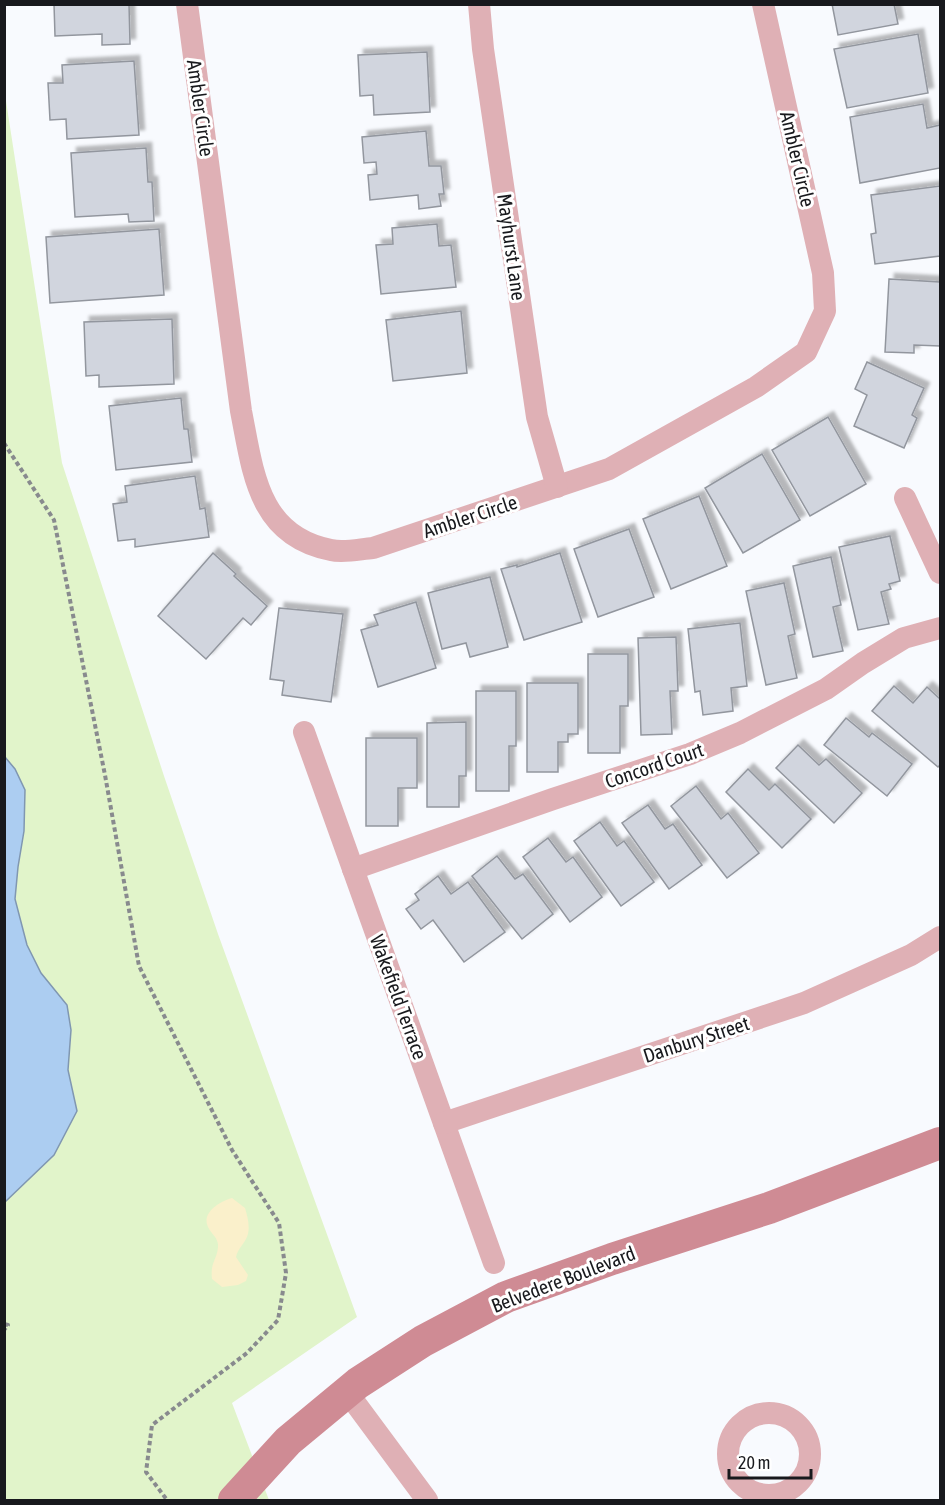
<svg xmlns="http://www.w3.org/2000/svg" width="945" height="1505" font-family="'Asap Condensed',sans-serif">
	<defs>
		<filter id="shadow"><feDropShadow dx="5.5" dy="-5.5" stdDeviation="1.5" flood-color="#0004"/></filter>
	</defs>
	<rect width="100%" height="100%" fill="#f8fafe"/>
	<path fill="#e1f4ca" d="M4 88 62 463 164 776 218 934 357 1317 232 1403 269 1500H5Z"/>
	<path fill="#faf0cb" d="M232 1198 245 1208C248 1218 251 1230 246 1239 242 1246 238 1249 236 1257L248 1275 246 1281 238 1285 222 1287 212 1279C210 1262 217 1260 218 1247 219 1238 211 1234 208 1227 201 1212 221 1201 232 1198Z"/>
	<path fill="#accdf1" stroke="#8097b1" stroke-width="1.5" d="M5 757 15 769 25 790 24 831 18 867 15 899 27 945 41 973 67 1005 71 1030 68 1070 77 1111 54 1155 5 1202Z"/>
	<g fill="#d1d5de" stroke="#92969e" stroke-width="1.5" filter="url(#shadow)">
		<path d="M54 4H129L130 44 102 45V34L55 36Z"/>
		<path d="M832 4H894L898 24 838 35Z"/>
		<path d="M918 34 928 93 847 108 834 49Z"/>
		<path d="M427 52 430 112 374 115 373 95 360 96 358 55Z"/>
		<path d="M134 61 139 135 67 139 66 119 50 120 48 83H63L62 65Z"/>
		<path d="M923 104 927 128 940 125V168L860 183 850 117Z"/>
		<path d="M426 131 429 166H441L444 194H439L441 206 419 209 418 195 370 200 368 175 377 174 376 162 364 163 362 137Z"/>
		<path d="M146 148 148 182H152L154 221 129 222 128 214 75 217 71 153Z"/>
		<path d="M940 186V256L875 264 871 234 876 233 871 195Z"/>
		<path d="M437 224 439 246 451 245 456 287 381 294 376 245 393 244 392 228Z"/>
		<path d="M159 229 164 295 50 303 46 237Z"/>
		<path d="M889 279 940 282V346L914 345V353L885 352Z"/>
		<path d="M461 311 467 373 393 381 386 320Z"/>
		<path d="M172 319 174 384 99 387V375L86 376 84 322Z"/>
		<path d="M867 362 924 388 912 415 917 418 904 448 854 426 867 395 855 389Z"/>
		<path d="M181 398 184 429H188L192 462 116 470 109 406Z"/>
		<path d="M828 417 866 484 810 516 772 450Z"/>
		<path d="M762 454 800 520 743 553 705 488Z"/>
		<path d="M195 476 200 509 205 508 209 537 135 547V539L118 541 113 504 127 502 125 486Z"/>
		<path d="M699 496 727 566 671 589 643 519Z"/>
		<path d="M629 529 654 597 598 617 574 549Z"/>
		<path d="M890 536 900 581 889 584 891 589 881 592 889 624 858 630 839 547Z"/>
		<path d="M213 553 236 574 234 576 267 606 251 625 243 618 206 659 158 616Z"/>
		<path d="M560 553 582 622 524 640 501 569 517 565V567Z"/>
		<path d="M831 557 841 605 833 607 843 651 813 657 793 566Z"/>
		<path d="M490 577 508 647 470 657 466 643 442 649 428 593Z"/>
		<path d="M784 583 795 634 788 636 797 678 766 685 746 591Z"/>
		<path d="M416 602 436 668 378 687 361 630 378 625 374 615Z"/>
		<path d="M279 608 343 614 331 702 282 695 284 681 270 679Z"/>
		<path d="M740 623 747 686 731 688 733 711 703 715 700 691 695 692 688 629Z"/>
		<path d="M676 637 678 691H670L672 734 641 735 638 638Z"/>
		<path d="M588 654H628V706H620V753H588Z"/>
		<path d="M527 683H578V734H568V742H558V772H527Z"/>
		<path d="M894 686 913 703 927 687 940 699V765L938 767 872 711Z"/>
		<path d="M476 691H516V746H509V791H476Z"/>
		<path d="M846 718 869 737 872 733 912 764 887 796 824 745Z"/>
		<path d="M466 722V776H459V807H427V723Z"/>
		<path d="M366 738H417V788H398V826H366Z"/>
		<path d="M798 745 819 765 826 759 862 793 834 823 776 768Z"/>
		<path d="M748 769 769 790 775 784 811 819 782 848 726 792Z"/>
		<path d="M696 786 721 819 728 813 759 853 727 878 671 806Z"/>
		<path d="M648 805 665 829 673 824 702 865 669 889 622 823Z"/>
		<path d="M600 822 617 846 624 841 654 882 621 906 574 841Z"/>
		<path d="M548 838 566 862 573 857 602 897 570 922 523 857Z"/>
		<path d="M497 856 515 879 523 874 553 914 522 939 472 876Z"/>
		<path d="M438 876 451 894 468 882 505 932 464 962 433 920 421 929 406 909 419 900 415 894Z"/>
	</g>
	<g fill="none" stroke-linecap="round" stroke-linejoin="round">
		<g stroke="#888a8e" stroke-width="4" stroke-dasharray="4.5 3" stroke-linecap="butt">
			<path d="M4 443 54 520 105 775 139 966 232 1150 279 1223 286 1273 278 1320 247 1353 152 1425 146 1472 167 1500"/>
			<path d="M4 1324 8 1325 4 1330"/>
		</g>
		<g stroke="#dfb0b5" stroke-width="22">
			<path d="M187 4 241 411C253 472 258 536 331 550 344 553 360 549 373 548L609 469 756 387 806 352 825 311 823 273 763 4"/>
			<path d="M479 4 483 49 537 417 557 487"/>
			<path d="M905 498 940 573"/>
			<path d="M304 732 494 1263"/>
			<path d="M353 869 553 799 690 754 740 733 826 689 863 663 904 638 940 628"/>
			<path d="M444 1123 804 1003 911 955 940 937"/>
			<path d="M347 1392 427 1500"/>
			<circle cx="769" cy="1454" r="41"/>
		</g>
		<path stroke="#cf8b94" stroke-width="32" d="M234 1500 288 1441 358 1383 423 1341 506 1297 612 1259 769 1208 940 1143"/>
	</g>
	<g text-anchor="middle" dominant-baseline="central" stroke-width="6" stroke-linejoin="round" paint-order="stroke">
		<g font-size="20" fill="#18191d" stroke="#fff">
			<text transform="translate(201 108) rotate(82)">Ambler Circle</text>
			<text transform="translate(798 159) rotate(77)">Ambler Circle</text>
			<text transform="translate(512 247) rotate(82)">Mayhurst Lane</text>
			<text transform="translate(470 516) rotate(-18)">Ambler Circle</text>
			<text transform="translate(654 765) rotate(-19)">Concord Court</text>
			<text transform="translate(399 997) rotate(70)">Wakefield Terrace</text>
			<text transform="translate(696 1039) rotate(-18)">Danbury Street</text>
			<text transform="translate(563 1279) rotate(-21)">Belvedere Boulevard</text>
		</g>
	</g>
	<rect width="945" height="1505" fill="none" stroke="#18191d" stroke-width="12"/>
	<path d="M729 1469v9h82v-9" fill="none" stroke="#18191d" stroke-width="3"/>
	<text x="738" y="1469" font-size="18" fill="#18191d" stroke="#ffffff" stroke-width="4.5" paint-order="stroke">20 m</text>
</svg>
